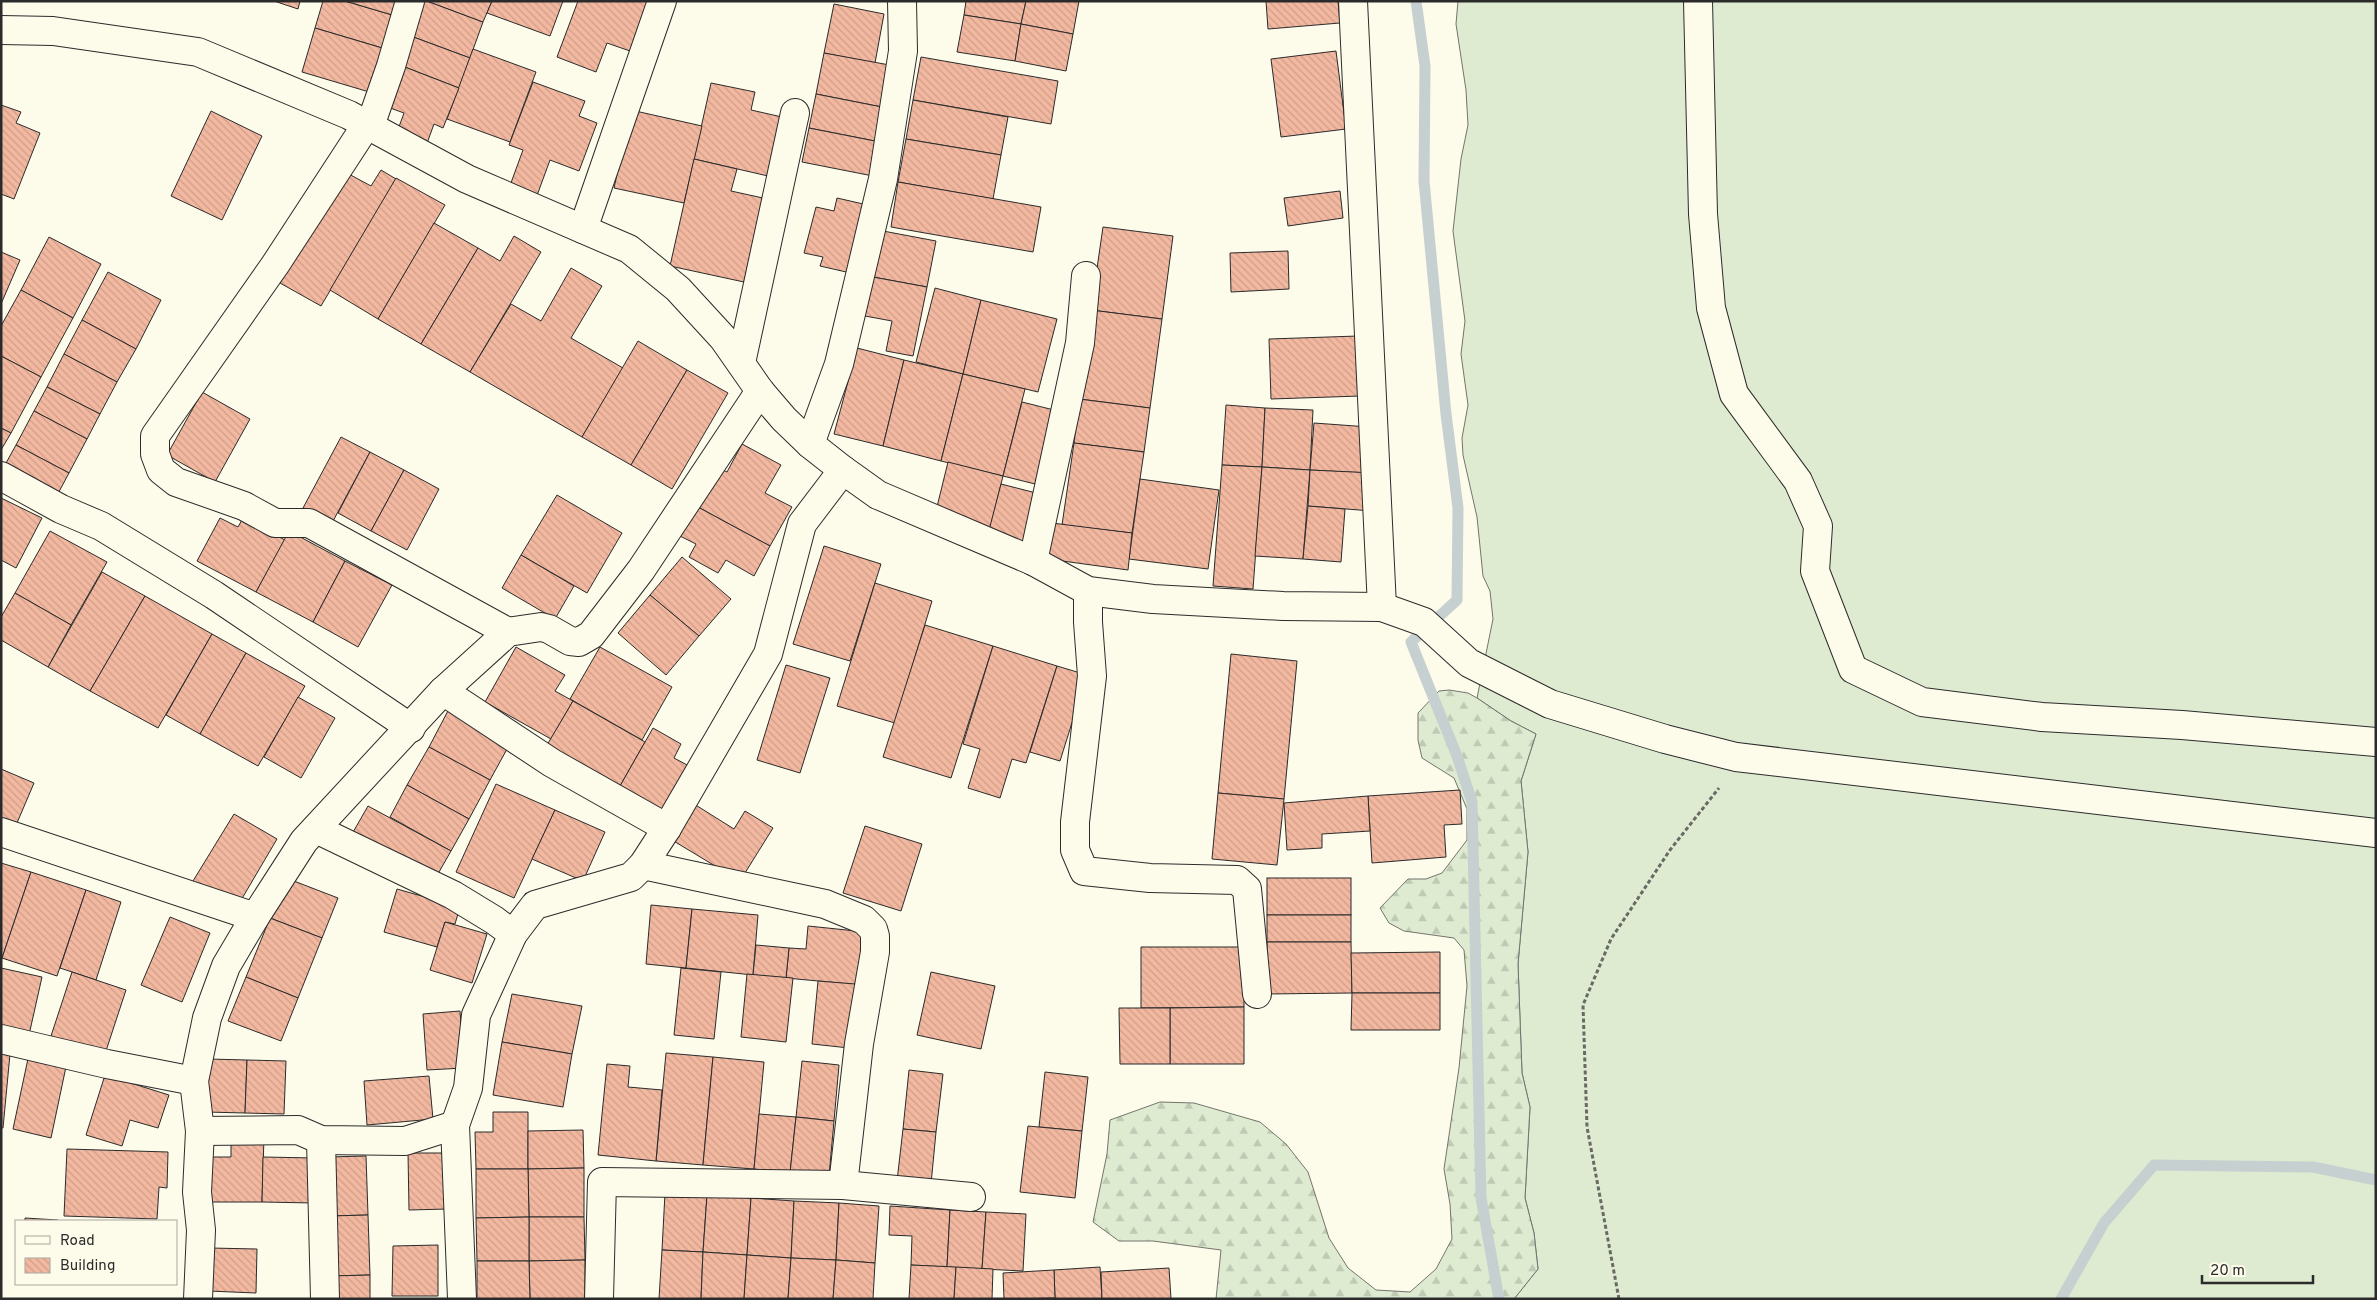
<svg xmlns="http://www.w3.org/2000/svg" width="2377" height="1300" font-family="Overpass,sans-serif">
	<defs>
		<pattern id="forest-firs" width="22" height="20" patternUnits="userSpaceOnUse" patternTransform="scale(1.25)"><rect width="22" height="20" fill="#deebd1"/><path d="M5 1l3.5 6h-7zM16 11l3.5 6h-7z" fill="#bfcab4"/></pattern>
		<pattern id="building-back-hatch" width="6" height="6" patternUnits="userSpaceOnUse" patternTransform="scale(1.25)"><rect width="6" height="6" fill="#f2b8a0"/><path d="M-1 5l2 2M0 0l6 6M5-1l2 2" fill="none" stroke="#d09e8a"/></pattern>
	</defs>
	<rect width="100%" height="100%" fill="#fdfbea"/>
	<path fill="#deebd1" stroke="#74746e" d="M1458 1H2376V1299H1514L1538 1269 1534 1233 1525 1198 1530 1107 1522 1073 1518 964 1528 852 1521 781 1536 734 1511 721 1477 698 1493 619 1490 591 1483 576 1477 517 1463 455 1462 438 1468 405 1461 354 1465 321 1453 231 1461 159 1468 125 1466 90 1456 24Z"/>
	<path fill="url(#forest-firs)" stroke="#74746e" d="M1449 690 1468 693 1477 698 1511 721 1536 734 1521 781 1528 852 1518 964 1522 1073 1530 1107 1525 1198 1534 1233 1538 1269 1514 1299H1216L1221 1250 1153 1241H1119L1093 1222 1107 1154 1110 1120 1160 1102 1194 1103 1260 1122 1286 1144 1308 1172 1329 1238 1348 1268 1376 1290 1410 1292 1436 1269 1452 1239 1450 1204 1444 1169 1459 1068 1467 986 1464 950 1454 938 1404 931 1389 923 1380 908 1408 879H1426L1442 873 1467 840V809L1454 778 1422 758 1418 740V713L1439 691Z"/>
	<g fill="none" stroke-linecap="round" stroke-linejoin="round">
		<g stroke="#c7d0d0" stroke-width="11">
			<path d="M1416 1 1425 66 1424 181 1446 414 1458 508 1457 600 1411 642 1457 756 1472 802 1481 1198 1499 1299"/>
			<path d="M2061 1299 2104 1223 2154 1165 2313 1167 2376 1180"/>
		</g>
	</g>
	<g fill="url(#building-back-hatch)" stroke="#2b2b2b">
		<path d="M274 1H300L298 9Z"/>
		<path d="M323 1H345L399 17 389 50 315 28Z"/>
		<path d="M345 1H404L399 17Z"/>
		<path d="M421 1H427L483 22 470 58 408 35Z"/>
		<path d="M427 1H492L483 22Z"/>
		<path d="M492 1H563L550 36 487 13Z"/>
		<path d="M578 1H649L630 51 607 43 596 72 557 57Z"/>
		<path d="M966 1H1026L1021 24 964 15Z"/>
		<path d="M1026 1H1079L1073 34 1021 24Z"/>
		<path d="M1266 1H1338L1340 23 1268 29Z"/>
		<path d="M834 4 884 14 875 63 824 53Z"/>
		<path d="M964 15 1021 24 1015 61 957 52Z"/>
		<path d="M1021 24 1073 34 1066 71 1015 61Z"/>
		<path d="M315 28 389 50 376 94 302 72Z"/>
		<path d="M408 35 470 58 459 88 397 64Z"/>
		<path d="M473 49 536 72 510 142 447 119Z"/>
		<path d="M1336 51 1346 129 1281 137 1271 59Z"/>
		<path d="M824 53 895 66 887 108 816 94Z"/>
		<path d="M921 57 1058 81 1051 124 913 100Z"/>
		<path d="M397 64 459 88 443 128 434 124 426 146 396 135 404 113 382 105Z"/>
		<path d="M533 82 585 101 579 116 597 123 579 171 550 160 535 201 508 191 523 150 509 145Z"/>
		<path d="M711 83 755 92 751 110 782 117 768 176 694 159Z"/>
		<path d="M816 94 887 108 880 142 809 128Z"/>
		<path d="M913 100 1008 117 1001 155 906 139Z"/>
		<path d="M1 105 21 112 16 123 40 133 14 199 1 194Z"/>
		<path d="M631 110 702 126 684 203 614 188Z"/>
		<path d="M211 111 262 136 222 220 171 196Z"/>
		<path d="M809 128 880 142 873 176 802 162Z"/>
		<path d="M906 139 1001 155 993 199 898 182Z"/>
		<path d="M694 159 737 169 731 191 763 198 744 282 670 266Z"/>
		<path d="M381 170 396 179 321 306 280 283 345 172 371 186Z"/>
		<path d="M396 178 445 205 378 319 330 290Z"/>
		<path d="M898 182 1041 207 1033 252 891 227Z"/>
		<path d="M1340 191 1343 218 1288 226 1284 198Z"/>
		<path d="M837 198 872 206 855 274 820 266 823 257 804 253 816 207 834 211Z"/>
		<path d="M434 223 478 248 421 344 378 319Z"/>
		<path d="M1103 227 1173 236 1162 319 1091 310Z"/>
		<path d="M883 231 936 241 927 287 873 277Z"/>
		<path d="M514 236 541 252 470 372 421 344 478 248 500 261Z"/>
		<path d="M49 237 101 264 73 318 21 290Z"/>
		<path d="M1288 251 1289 289 1231 292 1230 253Z"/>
		<path d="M1 252 20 260 1 304Z"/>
		<path d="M571 268 602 286 571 338 623 368 582 437 470 372 511 304 541 321Z"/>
		<path d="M108 272 161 300 136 349 82 320Z"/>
		<path d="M873 277 927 287 913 356 886 351 892 321 865 316Z"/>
		<path d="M935 288 981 300 963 374 916 362Z"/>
		<path d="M21 290 73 318 41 377 1 356V326Z"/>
		<path d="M981 300 1057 319 1038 392 963 374Z"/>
		<path d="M1091 310 1162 319 1150 408 1079 399Z"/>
		<path d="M82 320 136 349 117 382 64 354Z"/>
		<path d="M1358 336 1360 396 1271 399 1269 339Z"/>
		<path d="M638 341 687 370 631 465 582 437Z"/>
		<path d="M857 348 904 360 883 446 834 434Z"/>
		<path d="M64 354 117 382 100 414 47 387Z"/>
		<path d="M1 356 41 377 11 433 1 428Z"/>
		<path d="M904 360 963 374 941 461 883 446Z"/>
		<path d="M687 370 728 393 672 489 631 465Z"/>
		<path d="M963 374 1025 389 1003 476 941 461Z"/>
		<path d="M47 387 100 414 87 439 34 411Z"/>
		<path d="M202 392 250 419 215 482 167 455Z"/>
		<path d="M1079 399 1150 408 1144 452 1074 443Z"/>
		<path d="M1022 402 1054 410 1035 484 1003 476Z"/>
		<path d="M1226 405 1265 408 1262 467 1222 465Z"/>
		<path d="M1265 408 1313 410 1310 470 1262 467Z"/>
		<path d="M34 411 87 439 69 473 16 445Z"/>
		<path d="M1314 423 1369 427 1366 473 1310 470Z"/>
		<path d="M1 428 11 433 1 450Z"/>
		<path d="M341 437 370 452 332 523 303 508Z"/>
		<path d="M1074 443 1144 452 1132 533 1062 525Z"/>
		<path d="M742 444 781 465 765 493 792 507 770 546 696 506 717 467 727 472Z"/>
		<path d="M16 445 69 473 54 501 1 472Z"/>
		<path d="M370 452 404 470 371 531 338 513Z"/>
		<path d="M948 462 1003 476 990 529 935 515Z"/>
		<path d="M1222 465 1262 467 1253 589 1213 586Z"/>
		<path d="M1262 467 1310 470 1303 559 1255 556Z"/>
		<path d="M404 470 439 489 407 550 371 531Z"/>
		<path d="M1310 470 1375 473 1372 511 1308 506Z"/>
		<path d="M1140 479 1219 490 1208 569 1129 559Z"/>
		<path d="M1001 484 1040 494 1026 547 987 538Z"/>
		<path d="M557 495 622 533 587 593 521 555Z"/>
		<path d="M1 498 42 518 16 568 1 560Z"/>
		<path d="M696 506 770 546 754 576 726 560 718 573 689 557 696 544 680 536Z"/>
		<path d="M1308 506 1345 509 1341 562 1303 559Z"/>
		<path d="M220 518 238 527 243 518 285 540 256 592 197 561Z"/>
		<path d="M1052 523 1132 533 1128 570 1048 559Z"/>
		<path d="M50 531 107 562 71 625 15 593Z"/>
		<path d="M289 531 345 561 313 622 256 592Z"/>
		<path d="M824 546 881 564 850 661 793 644Z"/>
		<path d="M521 555 574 586 555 619 502 588Z"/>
		<path d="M682 557 731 599 699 636 650 595Z"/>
		<path d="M345 561 392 585 358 647 313 622Z"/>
		<path d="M102 572 145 596 90 691 48 667Z"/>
		<path d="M875 583 932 601 895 723 837 706Z"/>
		<path d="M15 593 71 625 48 667 1 640V617Z"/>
		<path d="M650 595 699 636 666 675 618 633Z"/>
		<path d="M145 596 212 634 158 728 90 691Z"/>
		<path d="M925 625 993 646 951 778 883 757Z"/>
		<path d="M212 634 246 653 200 734 166 715Z"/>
		<path d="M993 646 1057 666 1026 763 1012 759 1000 798 968 788 980 749 963 744Z"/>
		<path d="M516 647 565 675 555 691 573 701 551 739 485 702Z"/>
		<path d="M600 647 672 687 642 740 570 699Z"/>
		<path d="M246 653 305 686 258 766 200 734Z"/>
		<path d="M1231 654 1297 661 1284 799 1218 793Z"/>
		<path d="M786 665 830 678 800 773 757 760Z"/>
		<path d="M1057 666 1087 675 1060 761 1030 752Z"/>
		<path d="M298 697 335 718 301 778 264 757Z"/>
		<path d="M573 701 645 742 620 786 547 745Z"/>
		<path d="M450 707 512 740 490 780 429 747Z"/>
		<path d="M653 728 681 744 674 758 689 766 659 817 620 786Z"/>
		<path d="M429 747 490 780 469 819 407 785Z"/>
		<path d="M1 769 34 783 14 830 1 824Z"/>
		<path d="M496 784 555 810 514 898 456 872Z"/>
		<path d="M407 785 469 819 451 851 390 817Z"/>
		<path d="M1460 790 1462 824 1444 825 1446 857 1372 863 1368 796Z"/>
		<path d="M1218 793 1284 799 1277 865 1212 859Z"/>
		<path d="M1368 796 1370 831 1322 834V848L1287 850 1284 803Z"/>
		<path d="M694 804 734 829 745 811 773 828 740 881 672 840Z"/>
		<path d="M368 806 451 851 435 879 352 834Z"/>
		<path d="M555 810 605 832 583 881 532 859Z"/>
		<path d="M234 814 277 839 237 907 193 881Z"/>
		<path d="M865 826 922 844 901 911 843 893Z"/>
		<path d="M1 863 31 872 1 961Z"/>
		<path d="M31 872 86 890 57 976 2 958Z"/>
		<path d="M286 878 338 898 322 938 270 918Z"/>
		<rect x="1267" y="878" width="84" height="37"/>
		<path d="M397 889 460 907 455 924 445 922 437 947 384 932Z"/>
		<path d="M86 890 121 902 96 980 60 968Z"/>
		<path d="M651 905 692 909 686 968 646 964Z"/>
		<path d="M692 909 758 915 753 975 686 968Z"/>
		<rect x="1267" y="915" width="84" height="27"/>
		<path d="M170 917 210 933 182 1002 141 985Z"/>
		<path d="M270 918 322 938 298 998 246 977Z"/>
		<path d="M445 922 487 934 472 983 430 970Z"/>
		<path d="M808 926 866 932 861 985 786 978 789 948 806 949Z"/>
		<path d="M1267 942H1351L1352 993 1267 994Z"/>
		<path d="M756 945 789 948 786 978 753 975Z"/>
		<path d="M1141 947H1244V1007L1141 1008Z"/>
		<path d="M1440 952V993H1352L1351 953Z"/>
		<path d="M1 968 42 977 29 1035 1 1029Z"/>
		<path d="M681 968 721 972 714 1039 674 1035Z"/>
		<path d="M72 972 126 990 104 1057 50 1039Z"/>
		<path d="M931 972 995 986 981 1049 917 1035Z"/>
		<path d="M747 974 793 978 786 1042 741 1037Z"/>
		<path d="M246 977 298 998 281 1041 228 1021Z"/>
		<path d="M818 981 855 984 849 1048 812 1044Z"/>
		<path d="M1352 993H1440V1030H1351Z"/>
		<path d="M512 994 582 1006 572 1054 502 1042Z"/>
		<path d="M1244 1007V1064H1170V1008Z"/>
		<path d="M1119 1008H1170V1064H1120Z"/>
		<path d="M460 1011 464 1068 427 1070 423 1014Z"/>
		<path d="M502 1042 572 1054 563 1107 493 1095Z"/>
		<path d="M1 1044 10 1054 3 1128H1Z"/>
		<path d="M666 1053 713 1057 703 1165 656 1161Z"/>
		<path d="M29 1054 67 1062 51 1138 13 1129Z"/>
		<path d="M713 1057 764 1062 754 1169 703 1165Z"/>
		<path d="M208 1059 247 1060 245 1113 206 1112Z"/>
		<path d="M247 1060 286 1061 284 1114 245 1113Z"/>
		<path d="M802 1061 839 1065 834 1121 796 1117Z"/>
		<path d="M607 1064 630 1066 628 1087 662 1090 656 1161 598 1155Z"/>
		<path d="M909 1070 943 1074 936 1132 903 1129Z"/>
		<path d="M1045 1072 1088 1077 1082 1131 1039 1127Z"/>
		<path d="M105 1075 169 1095 158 1128 130 1120 122 1146 86 1135Z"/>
		<path d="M429 1076 433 1119 367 1125 364 1081Z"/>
		<path d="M493 1112H528V1169H476L475 1132H493Z"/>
		<path d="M759 1114 796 1117 790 1173 754 1169Z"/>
		<path d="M796 1117 834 1121 829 1176 790 1173Z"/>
		<path d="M1028 1126 1082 1131 1075 1198 1020 1192Z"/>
		<path d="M903 1129 936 1132 931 1184 897 1181Z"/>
		<path d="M583 1130 584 1168 528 1169V1131Z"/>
		<path d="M231 1136H264L262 1202H206L207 1157H231Z"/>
		<path d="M67 1149 168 1152 167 1188 159 1187 157 1219 64 1216Z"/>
		<path d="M408 1153H446L447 1209 409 1210Z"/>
		<path d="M366 1156 368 1215 329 1216 328 1157Z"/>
		<path d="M263 1157 315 1158 314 1203 262 1202Z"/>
		<path d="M584 1168V1217H529L528 1169Z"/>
		<path d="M476 1169H528L529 1217 476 1218Z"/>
		<path d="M665 1193 707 1195 703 1252 662 1250Z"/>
		<path d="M707 1195 751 1198 747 1255 703 1252Z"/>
		<path d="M751 1198 794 1201 791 1258 747 1255Z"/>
		<path d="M794 1201 839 1203 836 1260 791 1258Z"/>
		<path d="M839 1203 879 1206 875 1263 836 1260Z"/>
		<path d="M890 1206 950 1210 947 1267 911 1265 912 1236 889 1235Z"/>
		<path d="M950 1210 986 1212 982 1269 947 1267Z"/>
		<path d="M986 1212 1026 1214 1023 1271 982 1269Z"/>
		<path d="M368 1215 370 1275 330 1276 329 1216Z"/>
		<path d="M529 1217H584L585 1260 529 1261Z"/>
		<path d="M529 1217V1261H477L476 1218Z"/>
		<path d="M25 1218 58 1220V1221H25Z"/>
		<path d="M438 1245V1296H392L393 1246Z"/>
		<path d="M210 1248 257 1249 256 1293 208 1291Z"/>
		<path d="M662 1250 703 1252 701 1299H659Z"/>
		<path d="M703 1252 747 1255 744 1299H701Z"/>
		<path d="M747 1255 791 1258 788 1299H744Z"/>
		<path d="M791 1258 836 1260 833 1299H788Z"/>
		<path d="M585 1260V1299H530L529 1261Z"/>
		<path d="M836 1260 875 1263 873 1299H833Z"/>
		<path d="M477 1261H529L530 1299H477Z"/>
		<path d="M911 1265 956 1267 954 1299H909Z"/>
		<path d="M956 1267 993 1269 992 1299H954Z"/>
		<path d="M1100 1267 1102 1299H1055L1054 1270Z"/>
		<path d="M1169 1268 1171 1299H1102L1101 1272Z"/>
		<path d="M1054 1270 1055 1298 1004 1299 1003 1273Z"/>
		<path d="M370 1275V1299H331L330 1276Z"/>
	</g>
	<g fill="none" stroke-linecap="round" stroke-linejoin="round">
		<g stroke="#2b2b2b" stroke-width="30">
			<g id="minor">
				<path d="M1353 1 1382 607"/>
				<path d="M1698 1 1703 214 1711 308 1734 394 1798 481 1818 526 1815 571 1853 669 1922 702 2042 717 2182 725 2376 742"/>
				<path d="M1 30 53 31 198 52 349 115 467 179 629 249 678 289 723 338 760 391 784 419 810 444 843 470 878 495 1033 561 1088 591 1153 599 1283 606 1382 607 1424 622 1469 663 1550 704 1665 739 1736 757 2376 833"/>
				<path d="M367 124 275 265 155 436V454L161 470 176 482 244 506 275 523H309L508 632"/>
				<path d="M370 126 391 66 410 1"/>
				<path d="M583 229 662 1"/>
				<path d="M741 363 795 113"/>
				<path d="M810 444 839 364 883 179 903 51 902 1"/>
				<path d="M1 476 61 509 101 526 214 595 411 728"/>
				<path d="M1033 561 1080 343 1086 276"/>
				<path d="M1088 591V622L1092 676 1075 822V850L1084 871 1150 878 1237 880 1247 889 1257 994"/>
				<path d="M443 691 552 763 667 828"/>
				<path d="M316 829 453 895 494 920 513 934"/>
				<path d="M1 832 255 917"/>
				<path d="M643 865 825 904 864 920 873 929 875 936V952L859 1044 843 1185"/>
				<path d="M1 1039 107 1064 194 1081"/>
				<path d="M200 1131 298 1130 321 1140 405 1141 455 1125"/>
				<path d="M321 1140 325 1299"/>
				<path d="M198 1299 201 1230 197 1192 200 1131 194 1081 207 1018 226 966 255 917 304 841 443 691 508 632 541 627 549 629 570 641 579 642 591 635 641 570 760 391"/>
				<path d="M462 1299 455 1125 468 1088 476 1015 513 934 535 905 631 877 643 865 667 828 768 654 802 524 843 470"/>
				<path d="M599 1299 602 1182 843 1185 971 1197"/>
			</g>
		</g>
		<path stroke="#6a6964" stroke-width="3" stroke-dasharray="4 2.5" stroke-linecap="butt" d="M1619 1299 1587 1127 1583 1005 1611 939 1670 850 1719 788"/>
		<use href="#minor" stroke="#fdfbea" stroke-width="28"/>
	</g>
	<rect width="2377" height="1300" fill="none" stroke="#2b2b2b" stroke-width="5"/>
	<rect x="15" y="1220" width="162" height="65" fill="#fdfbea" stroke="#a9a89e"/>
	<rect x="25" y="1236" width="25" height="8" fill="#fdfbea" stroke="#a9a89e"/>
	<text x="60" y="1245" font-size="15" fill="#2b2b2b">Road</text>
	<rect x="25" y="1258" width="25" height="15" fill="url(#building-back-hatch)" stroke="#a9a89e"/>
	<text x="60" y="1270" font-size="15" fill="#2b2b2b">Building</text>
	<path d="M2202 1275v8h111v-8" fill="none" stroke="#2b2b2b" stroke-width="2.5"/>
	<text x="2210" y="1275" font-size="15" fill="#2b2b2b" stroke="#fdfbea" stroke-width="4" paint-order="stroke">20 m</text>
</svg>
